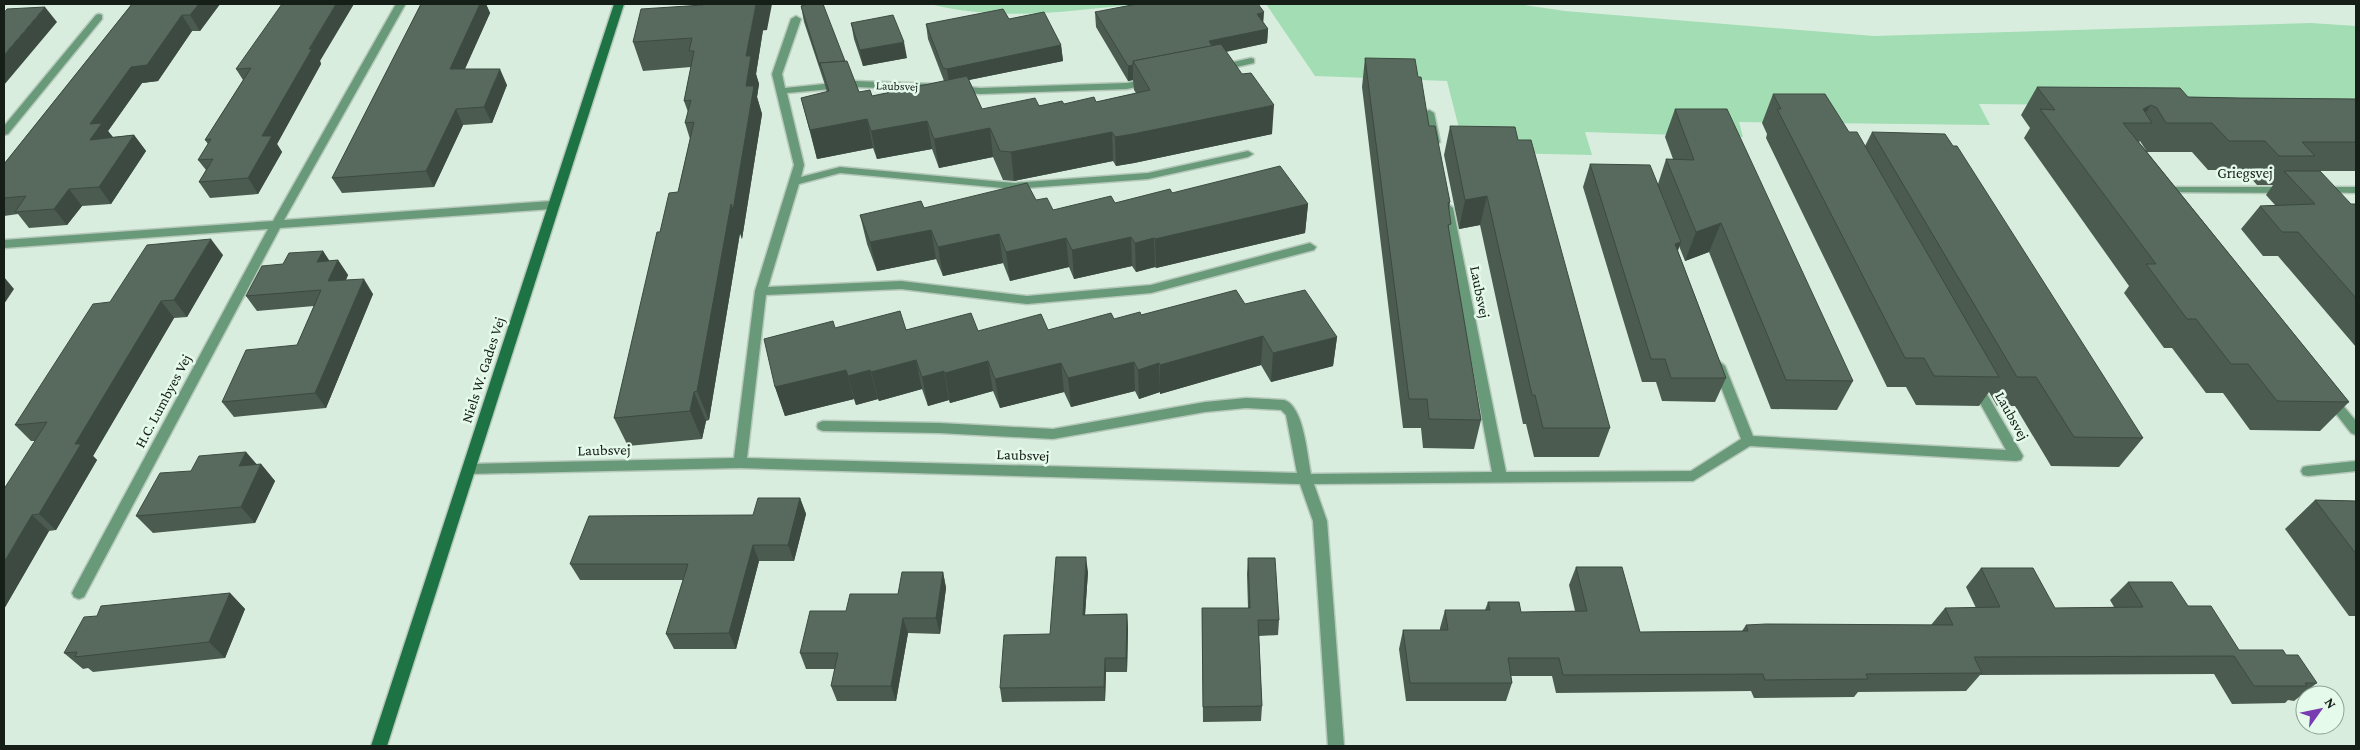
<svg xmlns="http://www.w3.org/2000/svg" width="2360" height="750" font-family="'Crimson Pro',serif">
	<rect width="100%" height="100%" fill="#d8edde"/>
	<g fill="#a2ddb4">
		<path d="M930 4H1139C1069 11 999 22 930 4Z"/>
		<path d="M1266 4H1517L1565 11 1874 36 2311 23 2356 26V107L1979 104 1990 125 1739 122 1743 137 1585 132 1592 155 1465 152 1447 81 1315 76Z"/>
	</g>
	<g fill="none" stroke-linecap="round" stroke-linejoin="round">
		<g stroke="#b5c8ba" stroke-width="3">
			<g id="street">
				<path d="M396 4 405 5 284 220 552 201 557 205 552 209 280 228 84 597 79 599 74 597 72 593 74 589 268 229 4 248V240L273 221Z"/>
				<path d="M99 14 102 15V19L8 134 4 135V126L96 15Z"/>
				<path d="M796 16 801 19 782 74 785 88 854 81 936 84 941 87 936 90 854 87 787 93 804 165 801 177 840 167 1014 183 1148 173 1248 151 1253 154 1248 157 1148 179 1014 189 840 173 799 184 768 287 901 281 1027 296 1151 285 1310 243 1316 247 1314 250 1151 293 1027 304 901 289 766 295 747 458 1297 473 1286 415 1281 410 1246 408 1205 412 1053 439 939 433 823 431 818 429 817 426 818 423 823 421 939 423 1053 429 1205 402 1246 398 1284 400C1304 406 1307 455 1311 474L1492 472 1443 208 1448 204 1453 208 1506 472 1691 471 1741 439 1713 366 1719 361 1725 366 1753 436 2006 450 1970 385 1976 380 1980 382 2023 456 2021 460 2016 461 1750 446 1693 481 1314 484 1327 521 1344 746H1328L1313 521 1300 484 740 468 469 474 464 473 462 469 464 465 469 464 734 458 755 291 794 165 772 74 791 19Z"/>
				<path d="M1251 58 1254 59V63L1219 71 1214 68 1216 66Z"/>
				<path d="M1150 78 1155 81 1153 83 1127 89 980 94 958 92 953 89 958 86 980 88 1127 83Z"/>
				<path d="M1429 110 1434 113 1440 142 1435 145 1430 142 1424 113Z"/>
				<path d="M2163 187H2286L2291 190 2286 193 2159 192 2158 190Z"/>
				<path d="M2321 187H2356V193L2317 192 2316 190Z"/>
				<path d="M2330 393 2334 395 2356 421V435L2351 433 2326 401 2324 398 2326 395Z"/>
				<path d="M2356 461V471L2308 476 2303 475 2301 471 2303 467 2308 466Z"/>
			</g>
		</g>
		<g stroke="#b5c8ba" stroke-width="3">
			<path id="secondary" d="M614 4H624L387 746H371Z"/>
		</g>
		<use href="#street" fill="#689978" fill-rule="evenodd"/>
		<use href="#secondary" fill="#1d7343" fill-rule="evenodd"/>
	</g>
	<g fill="#4b5b50">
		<path d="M132 4H220L200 31H192L158 81 142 83 108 131 113 137 134 135 146 151 111 204 82 206 67 225 29 228 18 214 4 216V164Z"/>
		<path d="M421 4H486L490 13 465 69 507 85 492 123 463 125 434 187 342 193 332 178Z"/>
		<path d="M801 6 845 61 859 92 872 96 944 81 928 39 926 24 1009 19 1061 45 1063 61 969 80 982 109 1096 102 1136 93 1134 90 1133 80 1128 81 1096 27 1095 12 1264 23 1268 29 1267 43 1226 52 1272 134 1134 163 1116 166 1113 161 1014 181 1003 180 993 157 939 168 932 149 877 159 873 148 817 159 801 98 827 92 824 82 804 22Z"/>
		<path d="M851 23 907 58 863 66 854 39Z"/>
		<path d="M763 30 756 74 759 84 757 97 762 114 742 239 740 233 709 420 706 421 702 439 628 446 614 418 660 232 678 192 690 139 685 123 688 112 684 101 691 67 643 71 633 42 767 30Z"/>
		<path d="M1365 58 1418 77 1429 126 1450 202 1449 210V232L1481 420 1474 449 1423 448 1421 428H1403L1362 87Z"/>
		<path d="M320 61 321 64 277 144 282 152 258 194 210 198 199 182 206 170 198 160 208 144 205 140 243 80 236 69Z"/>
		<path d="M2037 87 2188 97 2239 98 2356 99V171H2303L2351 204H2356V347L2278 256H2263L2241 229 2260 206 2275 205 2266 195 2273 185H2257L2244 170H2208L2192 152H2147L2140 141 2139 142 2349 402 2320 431 2250 430 2223 393H2206L2172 348H2164L2124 293 2129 286 2024 138 2030 128 2021 115Z"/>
		<path d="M1773 94 1849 132 1865 146 1872 132 2143 438 2119 467 2051 466 2015 406H1997L1989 392 1979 406 1916 405 1906 387H1887L1766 138 1767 134 1762 123Z"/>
		<path d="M1675 109 1853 381 1837 410 1771 409 1709 252 1685 261 1679 246 1678 251 1726 378 1715 402 1662 401 1656 382H1642L1583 187 1590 164 1658 184 1666 159H1673L1665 137Z"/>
		<path d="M1450 126 1610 428 1599 457H1534L1526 424H1523L1480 225 1459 229 1444 155Z"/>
		<path d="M1172 193 1308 204 1305 233 1156 268 1155 267 1136 272 1132 266 1074 279 1069 267 1010 281 1003 263 943 276 936 259 877 271 867 244 860 215 924 208 1036 200 1053 210 1115 203Z"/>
		<path d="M323 251 329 261 338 260 348 275 346 280 373 294 326 408 234 417 222 402 297 345 314 306 257 311 246 296 283 264Z"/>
		<path d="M223 255 187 317 174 318 93 456 97 460 56 530 49 531 4 609 35 441H31L15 425 110 302Z"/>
		<path d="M1245 304 1337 337 1333 366 1271 382 1261 365 1160 394V392L1139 399 1135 391 1071 407 1064 392 1000 408 993 391 950 403 949 400 928 406 922 389 879 401 878 399 856 405 854 399 785 416 775 387 835 328 978 331 1048 330 1141 315Z"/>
		<path d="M246 452 257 465 261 464 275 481 255 523 153 533 136 516 191 471Z"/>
		<path d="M800 498 806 514 794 561H759L736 649H674L666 634 683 580H580L570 564 753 515Z"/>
		<path d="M2315 500 2356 501V616H2349L2285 529Z"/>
		<path d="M1248 558 1279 620 1278 635 1259 636 1262 706 1261 721 1203 722 1202 608H1248L1247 574Z"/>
		<path d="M1576 567 1640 632 1742 631 1746 625H1931L1945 608H1976L1966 587 1981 568 2055 608 2114 607 2110 600 2128 582 2188 606 2239 650 2286 655 2317 683 2294 701 2288 700 2285 703 2232 704 2214 674 1980 675 1966 691 1858 692 1854 697 1754 698 1751 691 1556 693 1552 676H1511L1512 683 1506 701H1406L1399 649 1403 630H1440V628L1445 610H1485L1488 602 1521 612 1575 611 1569 585Z"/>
		<path d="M943 572 946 588 940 634 908 633 896 701H837L831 686 835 669H806L800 653 846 611 898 594Z"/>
		<path d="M1088 572 1085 615 1127 614 1128 629 1127 672H1106L1105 701 1002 702 1000 688 1050 634Z"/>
		<path d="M230 593 245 609 225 658 93 672 88 668 83 669 64 653 97 616Z"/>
	</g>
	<g fill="#3d4a41">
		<path d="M199 4H220L200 31 190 15Z"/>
		<path d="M336 4H354L320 61 321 64 277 144 282 152 258 194 248 178 262 136 309 49Z"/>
		<path d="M480 4H486L490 13 458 84 450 69Z"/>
		<path d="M756 4H772L767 30H763L756 74 759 84 757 97 762 114 742 239 740 233 709 420 697 391 746 86V56Z"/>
		<path d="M45 7 57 22 4 85V55Z"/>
		<path d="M1264 12 1263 27 1257 14Z"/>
		<path d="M182 15 192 31 158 81 142 83 108 131 114 139 90 140V124L131 67Z"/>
		<path d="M1268 29 1267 43 1214 54 1209 41Z"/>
		<path d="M904 42 907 58 863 66 860 50Z"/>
		<path d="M1061 45 1063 61 949 84 947 69Z"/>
		<path d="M1133 65V80L1128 81V66Z"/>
		<path d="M500 69 507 85 492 123 484 107Z"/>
		<path d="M1274 105 1272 134 1134 163 1116 166 1115 137Z"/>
		<path d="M2151 105 2139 123 2143 109Z"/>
		<path d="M456 109 463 125 434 187 426 171Z"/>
		<path d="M867 119 873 148 817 159 810 130Z"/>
		<path d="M927 121 932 149 877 159 871 131Z"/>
		<path d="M990 128 993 157 939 168 934 139Z"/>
		<path d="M1112 132 1113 161 1014 181 1011 152Z"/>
		<path d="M134 135 146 151 111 204 99 187Z"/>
		<path d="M69 189 82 206 67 225 54 209Z"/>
		<path d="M1487 196 1480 225 1459 229 1465 200Z"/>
		<path d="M1308 204 1305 233 1156 268 1155 239Z"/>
		<path d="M1721 223 1709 252 1685 261 1696 232Z"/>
		<path d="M931 230 936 259 877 271 870 242Z"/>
		<path d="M999 234 1003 263 943 276 938 247Z"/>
		<path d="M1131 237 1132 266 1074 279 1072 250Z"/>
		<path d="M1066 238 1069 267 1010 281 1006 252Z"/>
		<path d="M1154 238 1155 267 1136 272 1135 243Z"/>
		<path d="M211 239 223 255 187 317 174 300Z"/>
		<path d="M1681 242 1672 266 1675 244Z"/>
		<path d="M323 251 333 266 317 262Z"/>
		<path d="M338 260 348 275 338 297 328 281Z"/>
		<path d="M4 277 14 289 4 304Z"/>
		<path d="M364 279 373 294 326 408 315 393Z"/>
		<path d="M161 301 174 318 93 456 97 460 56 530 39 514 75 444Z"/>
		<path d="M1263 336 1261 365 1160 394V365Z"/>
		<path d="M1337 337 1333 366 1271 382 1273 353Z"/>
		<path d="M916 360 922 389 879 401 871 372Z"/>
		<path d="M988 361 993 391 950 403 945 373Z"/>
		<path d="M1134 362 1135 391 1071 407 1068 378Z"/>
		<path d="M1061 363 1064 392 1000 408 995 379Z"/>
		<path d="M1159 363 1160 392 1139 399 1138 370Z"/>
		<path d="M846 370 854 399 785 416 775 387Z"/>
		<path d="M870 370 878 399 856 405 848 376Z"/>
		<path d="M944 371 949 400 928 406 922 377Z"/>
		<path d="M694 392 706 421 702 439 690 411Z"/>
		<path d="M246 452 260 468 261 464 275 481 255 523 241 507 239 466Z"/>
		<path d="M800 498 806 514 794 561 788 545Z"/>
		<path d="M32 515 49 531 4 609V562Z"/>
		<path d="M753 545 759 561 736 649 729 633Z"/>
		<path d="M1086 557 1088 572 1084 629 1083 615Z"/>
		<path d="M943 572 946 588 940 634 936 618Z"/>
		<path d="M230 593 245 609 225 658 209 642Z"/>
		<path d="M1127 614 1128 629 1127 672 1126 658Z"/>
		<path d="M903 618 908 633 896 701 891 686Z"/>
		<path d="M1105 658 1106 672 1105 701 1104 687Z"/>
	</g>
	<g fill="#576a5d" stroke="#3d4a41">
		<path d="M132 4H199L190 15H182L147 65 131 67 90 124 102 123 90 140 134 135 99 187 69 189 54 209 15 212 26 196 4 198V164Z"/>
		<path d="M282 4H336L309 49H312L262 136H272L248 178 199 182 213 159 198 160 211 139 205 140 251 68 236 69Z"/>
		<path d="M421 4H480L450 69H500L484 107 456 109 426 171 332 178Z"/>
		<path d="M703 4H756L746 56H751L746 86H754L733 210 731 204 697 391 694 392 690 411 614 418 657 232H660L669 193 678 192 694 122 685 123 691 100 684 101 694 51H689L692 38 633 42 641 9 703 5Z"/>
		<path d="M808 4H823L845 61 820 63 821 66H820L801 6Z"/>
		<path d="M1137 4H1258L1264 12 1257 14 1268 29 1209 41 1212 46 1133 61V65L1128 66 1095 12Z"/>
		<path d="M45 7 4 55V13L7 9Z"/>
		<path d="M1003 9 1009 19 1044 12 1061 45 947 69 943 68 926 24Z"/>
		<path d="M893 15 904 42 860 50 851 23Z"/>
		<path d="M1221 44 1242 74 1251 73 1274 105 1133 134 1115 137 1112 132 1011 152 1000 151 990 128 934 139 927 121 871 131 867 119 810 130 801 98 829 91 820 63 847 61 859 92 870 90 872 96 967 76 982 109 1035 98 1039 106 1062 101 1064 104 1094 97 1096 102 1150 90 1133 61Z"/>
		<path d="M1365 58 1415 59 1418 77H1421L1429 126H1435L1450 202 1448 203 1451 224 1448 225 1481 420 1429 419 1427 399H1409Z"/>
		<path d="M2037 87 2180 88 2188 97 2239 98 2356 99V142H2302L2315 156H2279L2265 141H2229L2212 123H2166L2157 108 2151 105 2143 109 2152 123H2123L2349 402 2277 401 2248 364H2231L2196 319H2187L2146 264H2156L2040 109 2055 110Z"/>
		<path d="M1773 94H1825L1849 132H1857L1999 377 1934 376 1924 358H1905L1777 109H1781Z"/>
		<path d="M1675 109H1727L1853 381 1786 380 1721 223 1696 232 1666 159 1694 160Z"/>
		<path d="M1450 126 1515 127 1518 140H1531L1610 428H1543L1535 395H1532L1487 196 1465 200Z"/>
		<path d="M1872 132 1945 134 1953 146H1957L2143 438 2074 437 2036 377H2017Z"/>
		<path d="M1590 164 1650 165 1681 242 1675 244 1726 378H1671L1665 359H1651Z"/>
		<path d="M1280 166 1308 204 1155 239 1154 238 1135 243 1131 237 1072 250 1066 238 1006 252 999 234 938 247 931 230 870 242 860 215 921 201 924 208 1027 183 1036 200 1047 198 1053 210 1111 196 1115 203 1170 189 1172 193Z"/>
		<path d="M2284 171H2320L2351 204H2356V298L2298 232H2282L2260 206 2315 204Z"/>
		<path d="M211 239 174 300 161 301 75 444H81L39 514 32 515 4 562V489L47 422 15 425 93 304 110 302 147 245Z"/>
		<path d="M323 251 317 262 338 260 328 281 364 279 315 393 222 402 246 350 297 345 321 290 246 296 262 266 283 264 289 253Z"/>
		<path d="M1236 290 1245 304 1305 290 1337 337 1273 353 1263 336 1160 365 1159 363 1138 370 1134 362 1068 378 1061 363 995 379 988 361 945 373 944 371 922 377 916 360 871 372 870 370 848 376 846 370 775 387 764 339 833 321 835 328 900 311 906 330 971 313 978 331 1041 314 1048 330 1111 313 1114 319 1140 312 1141 315Z"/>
		<path d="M246 452 239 466 261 464 241 507 136 516 160 473 191 471 199 456Z"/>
		<path d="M758 498H800L788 545H753L729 633 666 634 688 564H570L589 516 753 515Z"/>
		<path d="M2315 500 2356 501V554Z"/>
		<path d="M1056 557H1086L1083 615 1127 614 1126 658H1105L1104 687 1000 688 1004 635 1050 634Z"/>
		<path d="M1248 558H1275L1279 620H1258L1262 706 1203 707 1202 608H1250Z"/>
		<path d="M1576 567H1622L1640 632 1748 631 1746 625 1766 624 1953 625 1945 608 2000 607 1981 568H2033L2055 608 2143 607 2128 582H2172L2188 606H2211L2239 650H2283L2286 655H2298L2317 683H2305L2307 686H2254L2234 656 1974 657 1982 673 1866 674 1868 679 1765 680 1763 674 1563 675 1559 658H1508L1512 683H1410L1403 630H1448L1445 610H1490L1488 602H1519L1521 612 1587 611Z"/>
		<path d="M902 572H943L936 618H903L891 686H831L838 653H800L810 611H846L850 594H898Z"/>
		<path d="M230 593 209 642 75 657 77 652 64 653 84 617 97 616 101 606Z"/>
	</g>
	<g text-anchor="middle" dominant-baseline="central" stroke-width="5" stroke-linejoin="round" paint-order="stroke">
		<g font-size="12" fill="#161e18" stroke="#e5faeb">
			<text transform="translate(897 86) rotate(2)">Laubsvej</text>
		</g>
		<g font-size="15" fill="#161e18" stroke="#e5faeb">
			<text x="2245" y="173">Griegsvej</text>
			<text transform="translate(1480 292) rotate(79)">Laubsvej</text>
			<text transform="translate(483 370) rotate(-72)">Niels W. Gades Vej</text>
			<text transform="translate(163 401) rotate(-62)">H.C. Lumbyes Vej</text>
			<text transform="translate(2012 416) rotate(61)">Laubsvej</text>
			<text transform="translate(604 450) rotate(-1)">Laubsvej</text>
			<text transform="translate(1023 455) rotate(2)">Laubsvej</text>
		</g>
	</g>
	<rect width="2360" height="750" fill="none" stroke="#161e18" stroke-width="10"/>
	<g transform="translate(2320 710) rotate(57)"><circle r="24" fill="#e5faeb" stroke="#92a297"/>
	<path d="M0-4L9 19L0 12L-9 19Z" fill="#783bb0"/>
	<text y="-8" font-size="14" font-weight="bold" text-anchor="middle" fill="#161e18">N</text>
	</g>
</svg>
